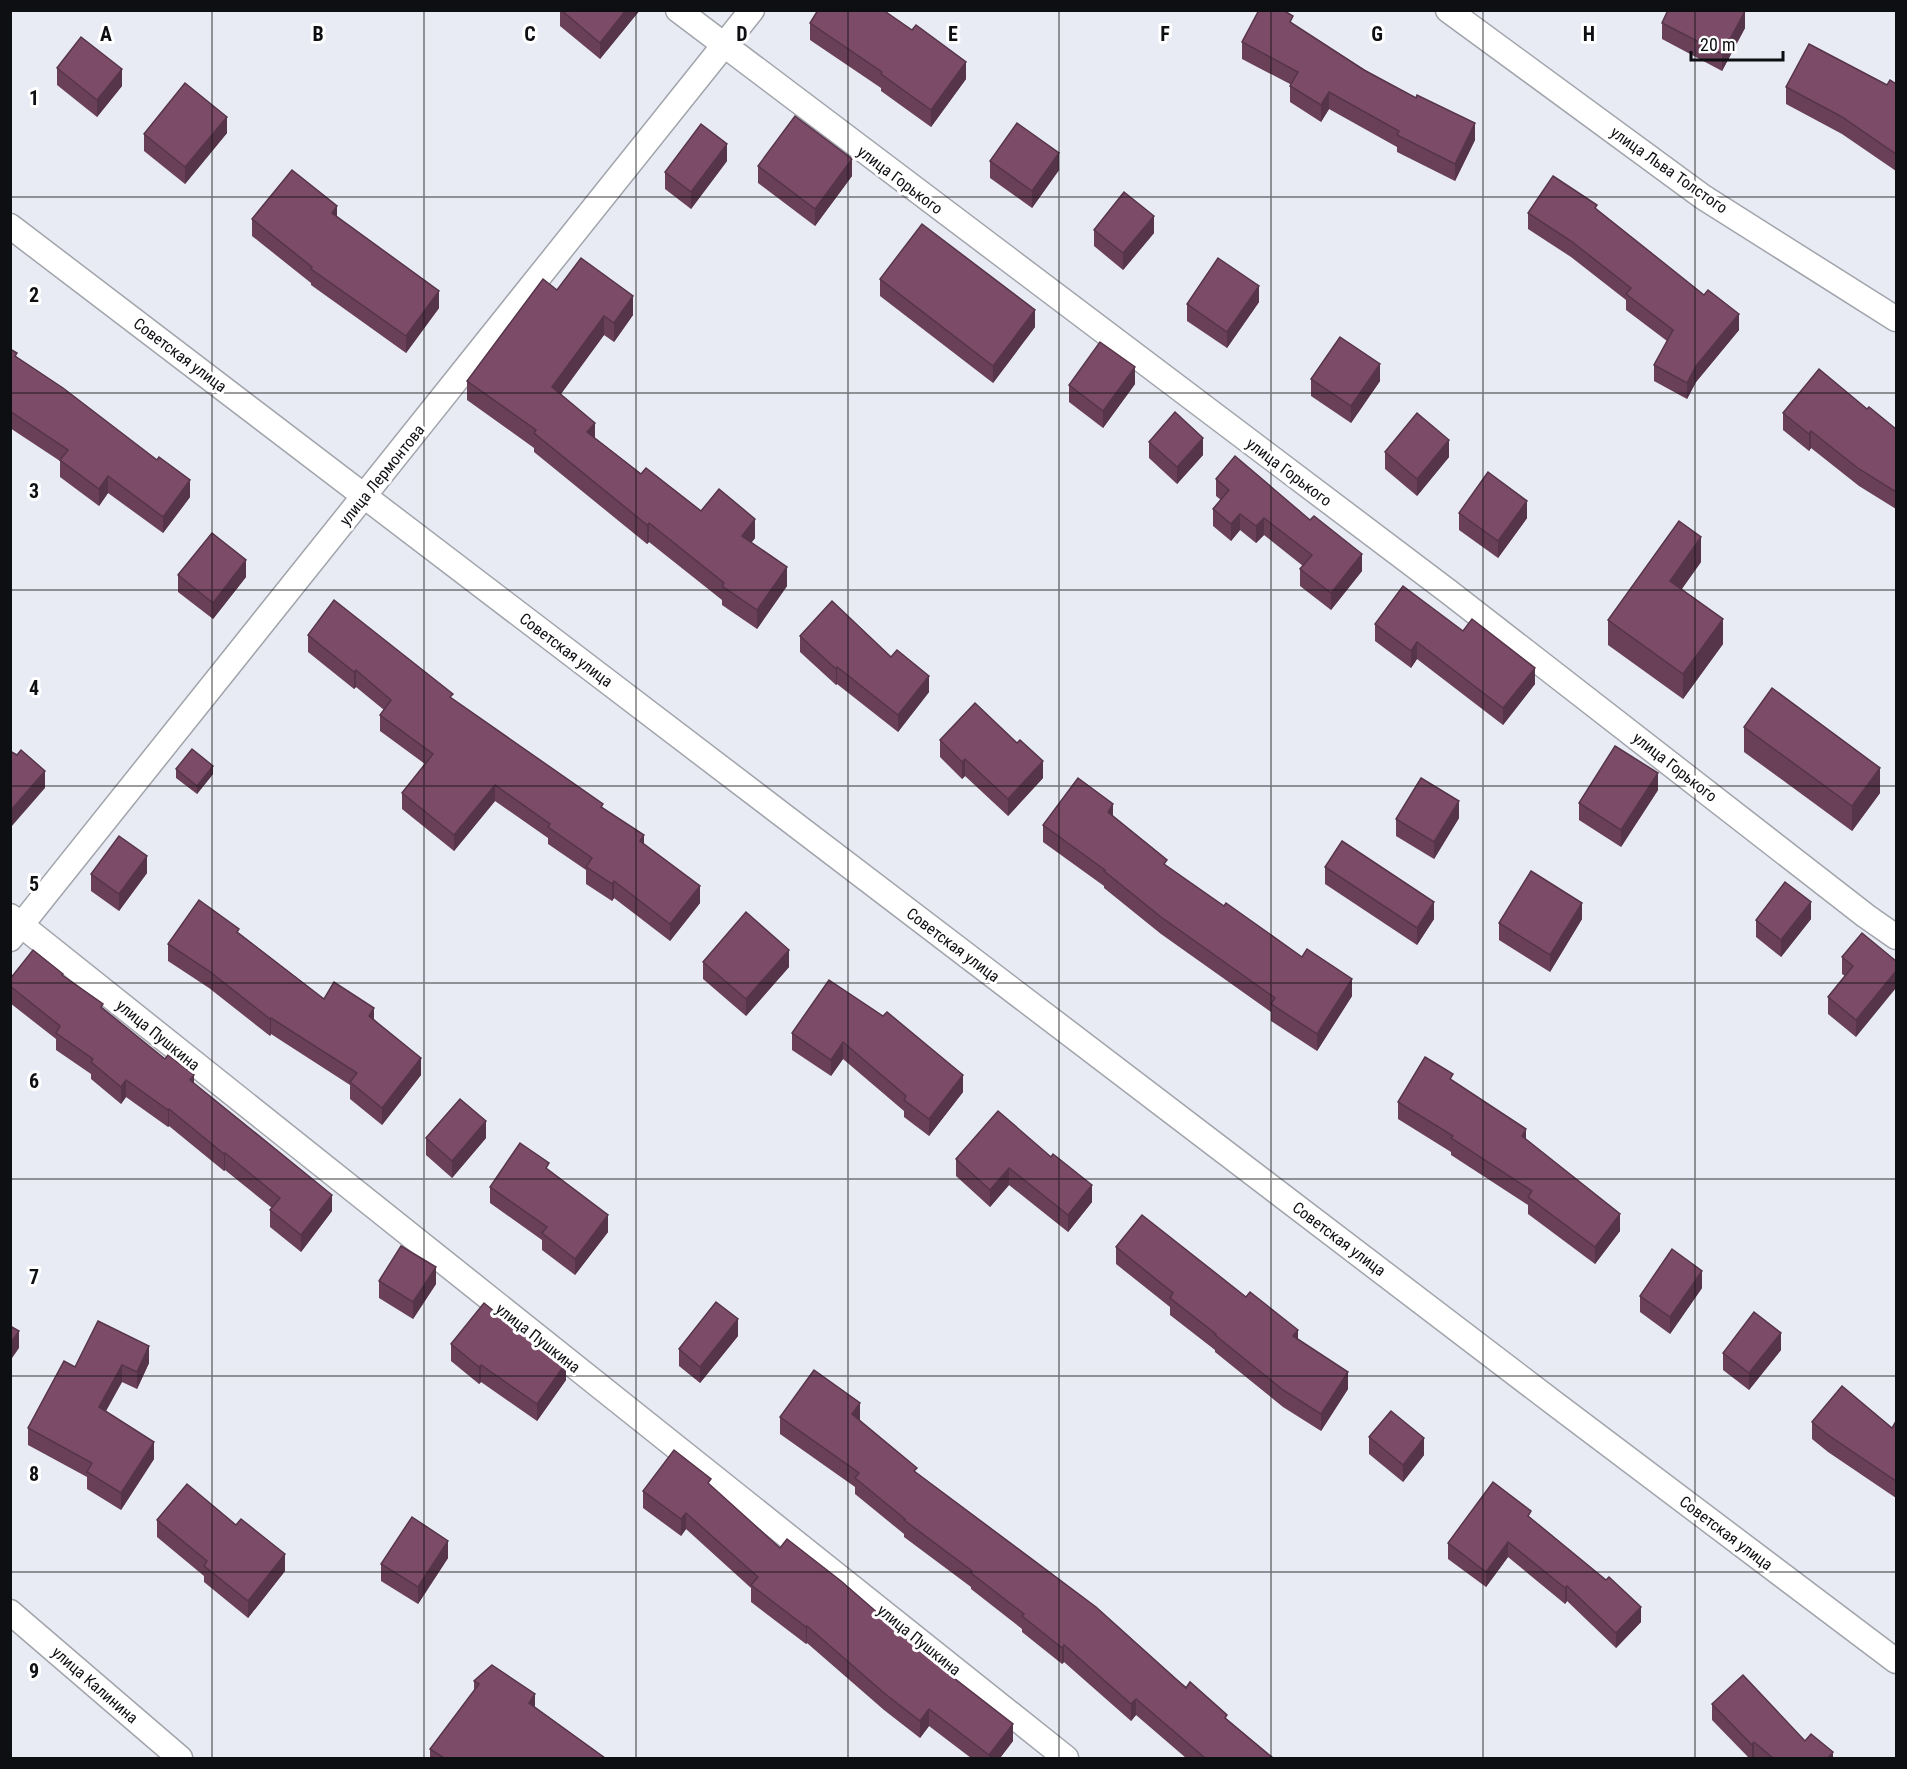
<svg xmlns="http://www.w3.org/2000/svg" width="1907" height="1769" font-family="'Roboto Condensed',sans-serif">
	<rect width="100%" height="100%" fill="#e8ebf3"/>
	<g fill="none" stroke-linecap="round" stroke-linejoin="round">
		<g stroke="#a1a4ab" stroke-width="27">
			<g id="minor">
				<path d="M678 10 1449 592 1866 916 1896 937"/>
				<path d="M1448 10 1703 197 1896 319"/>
				<path d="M10 226 1554 1403 1896 1661"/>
				<path d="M10 916 1066 1758"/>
				<path d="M10 939 752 10"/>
				<path d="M10 1612 180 1758"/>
			</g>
		</g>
		<use href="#minor" stroke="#fff" stroke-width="24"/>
	</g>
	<g fill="#6a4059">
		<path d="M560 10H640L600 59 560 26Z"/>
		<path d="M810 23 912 30 966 79 931 127 881 91V88L810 40Z"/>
		<path d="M1662 23 1745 28 1722 71 1662 39Z"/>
		<path d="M1293 24 1475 140 1455 181 1397 152V147L1329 109 1321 122 1290 102V84L1242 59V42Z"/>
		<path d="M57 68 122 86 97 117 57 85Z"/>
		<path d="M1896 84V171L1842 134 1786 104V87L1887 85Z"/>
		<path d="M227 133 185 184 144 151V134Z"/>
		<path d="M727 161 691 209 665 189V172Z"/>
		<path d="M990 161 1059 170 1032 208 990 178Z"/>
		<path d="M758 166 852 176 815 226 758 183Z"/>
		<path d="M1597 210 1739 330 1696 382 1687 399 1654 381V365L1667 341 1626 310V300L1571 257 1528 229V213Z"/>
		<path d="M337 217 439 308 406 353 311 285V283L252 236V219Z"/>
		<path d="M1094 230 1154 233 1123 270 1094 246Z"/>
		<path d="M880 279 1035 327 993 383 880 296Z"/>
		<path d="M557 290 633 315 614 342 604 335 561 394 595 438 641 474 701 511 755 538 751 543 787 586 757 629 722 605V600L649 542 647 544 534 452V448L467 400V381Z"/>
		<path d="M1259 302 1227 348 1187 321V304Z"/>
		<path d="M10 349 17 357 190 497 163 533 108 493 99 506 60 477V461L10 428Z"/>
		<path d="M1311 379 1380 381 1351 423 1311 396Z"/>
		<path d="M1135 384 1103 428 1069 402V385Z"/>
		<path d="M1867 409 1896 429V509L1859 486 1811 448 1809 451 1783 430V413Z"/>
		<path d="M1149 442 1203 455 1177 484 1149 458Z"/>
		<path d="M1385 452 1449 457 1417 496 1385 469Z"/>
		<path d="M1216 479 1362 571 1331 610 1300 586V569L1303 566 1264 535 1256 543 1240 530 1231 541 1213 526V509L1221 500 1216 496Z"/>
		<path d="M1459 513 1527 518 1498 558 1459 530Z"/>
		<path d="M1701 562 1681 589 1723 644 1683 699 1608 645V620Z"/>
		<path d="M178 575 246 577 213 619 178 592Z"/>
		<path d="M1375 624 1535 684 1503 725 1417 659 1411 668 1375 641Z"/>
		<path d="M308 635 453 699 603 808 644 844 700 903 670 941 614 898 612 901 586 884V870L548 844V838L495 801 454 851 402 809V793L425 764 380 731V715L384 710 356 687 354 689 308 652Z"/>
		<path d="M800 636 929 692 898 732 837 684 836 685 800 652Z"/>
		<path d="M1744 727 1880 793 1852 831 1744 752Z"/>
		<path d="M940 740 1043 778 1008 816 965 776 962 779 940 757Z"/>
		<path d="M176 769 213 774 197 794 176 778Z"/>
		<path d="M1658 790 1621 847 1579 820V803Z"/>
		<path d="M1113 816 1167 867 1352 996 1317 1051 1271 1021V1012L1161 934 1104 888V886L1043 842V825Z"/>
		<path d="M1459 818 1434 859 1396 836V819Z"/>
		<path d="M1325 867 1434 919 1417 945 1325 884Z"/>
		<path d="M147 873 119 911 91 891V874Z"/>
		<path d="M1582 919 1550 972 1499 940V923Z"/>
		<path d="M1811 919 1781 957 1756 937V920Z"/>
		<path d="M239 933 324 999 374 1019 421 1075 382 1125 350 1099V1085L271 1034 270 1036 209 988 168 961V944Z"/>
		<path d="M1862 933 1856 1037 1828 1014V997L1845 976 1842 974V957Z"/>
		<path d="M703 962 789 967 746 1016 703 979Z"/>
		<path d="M63 976 194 1083 332 1211 301 1252 270 1227V1210L272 1208 225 1170 224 1171 169 1126 168 1127 126 1097 121 1104 91 1079V1074L56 1050V1039L10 1003V979Z"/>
		<path d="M829 980 963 1092 929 1136 904 1117V1111L843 1059 831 1076 792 1050V1033Z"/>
		<path d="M1453 1081 1526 1139 1620 1231 1595 1264 1528 1214V1205L1451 1155V1152L1398 1119V1102Z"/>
		<path d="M426 1138H486L452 1178 426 1155Z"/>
		<path d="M1051 1157 1092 1202 1068 1232 1009 1185 990 1207 956 1176V1159Z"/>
		<path d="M549 1170 608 1232 575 1275 542 1250V1240L490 1203V1187Z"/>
		<path d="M1116 1247 1298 1340 1348 1389 1321 1431 1283 1407 1215 1352V1350L1170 1315V1307L1116 1264Z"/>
		<path d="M379 1281 436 1284 413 1319 379 1298Z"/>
		<path d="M1702 1288 1670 1334 1640 1312V1296Z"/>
		<path d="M738 1336 700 1383 679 1366V1349Z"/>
		<path d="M451 1344 566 1380 537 1421 481 1382 479 1384 451 1361Z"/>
		<path d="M1781 1350 1749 1390 1723 1370V1353Z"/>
		<path d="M149 1363 137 1389 122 1382 105 1411 154 1459 121 1510 87 1489V1477L28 1445V1428L75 1367Z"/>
		<path d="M780 1417 860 1420 917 1474 1227 1719 1273 1758H1186L1136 1715 1131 1721 1064 1662 1062 1664 1022 1632V1629L971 1589V1587L904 1537V1534L855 1494V1487L780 1434Z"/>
		<path d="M1896 1421V1498L1828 1452 1812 1439V1422L1892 1428Z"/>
		<path d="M1369 1437 1424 1455 1403 1482 1369 1454Z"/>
		<path d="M711 1486 780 1548 918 1648 957 1681 1013 1741 1000 1758H971L929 1726 920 1738 884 1710 807 1643 806 1644 751 1602V1588L686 1529 681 1536 643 1508V1491Z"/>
		<path d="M1531 1519 1641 1622 1616 1648 1567 1601 1565 1604 1508 1557 1486 1587 1448 1559V1543Z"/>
		<path d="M157 1520 285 1571 248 1618 204 1582V1576L157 1537Z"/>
		<path d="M448 1558 418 1604 381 1581V1564Z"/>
		<path d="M474 1681 535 1707 605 1758H430V1749L474 1691Z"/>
		<path d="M1712 1704 1805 1741 1833 1758H1749L1712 1720Z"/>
	</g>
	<g fill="#563449">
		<path d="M626 10H640L600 59V43Z"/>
		<path d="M1745 11V28L1722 71V54Z"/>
		<path d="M966 62V79L931 127V110Z"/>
		<path d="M122 69V86L97 117V100Z"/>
		<path d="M1329 92V109L1321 122V105Z"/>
		<path d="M227 117V133L185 184V167Z"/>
		<path d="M1475 123V140L1455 181V164Z"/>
		<path d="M727 144V161L691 209V192Z"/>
		<path d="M1059 153V170L1032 208V191Z"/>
		<path d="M852 159V176L815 226V209Z"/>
		<path d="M337 206V223L332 213Z"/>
		<path d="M1154 216V233L1123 270V253Z"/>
		<path d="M1259 286V302L1227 348V332Z"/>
		<path d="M439 291V308L406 353V336Z"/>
		<path d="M633 296V315L614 342V323Z"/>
		<path d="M1035 310V327L993 383V366Z"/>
		<path d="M1739 314V330L1696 382 1687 399V383L1696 366Z"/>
		<path d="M604 316V335L552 406V387Z"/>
		<path d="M1380 364V381L1351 423V406Z"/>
		<path d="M1135 367V384L1103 428V411Z"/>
		<path d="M595 423V442L587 432Z"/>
		<path d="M1811 431V448L1809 451V434Z"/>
		<path d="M1203 438V455L1177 484V467Z"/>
		<path d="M1449 440V457L1417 496V479Z"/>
		<path d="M108 476V493L99 506V489Z"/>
		<path d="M190 480V497L163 533V517Z"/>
		<path d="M1527 501V518L1498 558V541Z"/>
		<path d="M1240 514V530L1231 541V524Z"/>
		<path d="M1264 518V535L1256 543V526Z"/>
		<path d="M755 519V538L742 555V536Z"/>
		<path d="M649 523V542L647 544V525Z"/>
		<path d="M1701 537V562L1670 606V581Z"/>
		<path d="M1362 554V571L1331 610V593Z"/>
		<path d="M246 560V577L213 619V603Z"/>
		<path d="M787 567V586L757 629V610Z"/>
		<path d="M1723 619V644L1683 699V674Z"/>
		<path d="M1417 642V659L1411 668V651Z"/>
		<path d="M837 667V684L836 685V669Z"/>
		<path d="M1535 668V684L1503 725V708Z"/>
		<path d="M356 670V687L354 689V672Z"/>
		<path d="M929 676V692L898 732V715Z"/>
		<path d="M965 759V776L962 779V762Z"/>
		<path d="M1043 761V778L1008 816V799Z"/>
		<path d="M213 766V774L197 794V786Z"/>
		<path d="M1880 768V793L1852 831V806Z"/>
		<path d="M45 771V788L11 827V810Z"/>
		<path d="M1658 773V790L1621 847V830Z"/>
		<path d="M495 785V801L454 851V835Z"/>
		<path d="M1459 801V818L1434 859V842Z"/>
		<path d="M1113 804V821L1108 812Z"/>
		<path d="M644 835V851L640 841Z"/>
		<path d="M147 856V873L119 911V894Z"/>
		<path d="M614 881V898L612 901V884Z"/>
		<path d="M700 886V903L670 941V924Z"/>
		<path d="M1434 902V919L1417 945V928Z"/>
		<path d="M1811 902V919L1781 957V940Z"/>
		<path d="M1582 903V919L1550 972V955Z"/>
		<path d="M789 950V967L746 1016V999Z"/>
		<path d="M1896 971V988L1856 1037V1020Z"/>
		<path d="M1352 979V996L1317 1051V1034Z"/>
		<path d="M374 1008V1025L369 1016Z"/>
		<path d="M271 1018V1034L270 1036V1019Z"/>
		<path d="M843 1042V1059L831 1076V1060Z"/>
		<path d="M421 1058V1075L382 1125V1108Z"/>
		<path d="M194 1075V1091L190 1080Z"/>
		<path d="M963 1075V1092L929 1136V1119Z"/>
		<path d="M126 1080V1097L121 1104V1087Z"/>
		<path d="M169 1109V1126L168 1127V1110Z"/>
		<path d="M486 1121V1138L452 1178V1161Z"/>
		<path d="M1526 1129V1146L1522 1136Z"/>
		<path d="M225 1153V1170L224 1171V1154Z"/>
		<path d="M1009 1168V1185L990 1207V1190Z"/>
		<path d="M1092 1185V1202L1068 1232V1215Z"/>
		<path d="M332 1195V1211L301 1252V1235Z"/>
		<path d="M1620 1214V1231L1595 1264V1247Z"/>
		<path d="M608 1215V1232L575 1275V1259Z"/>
		<path d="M436 1267V1284L413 1319V1302Z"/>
		<path d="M1702 1271V1288L1670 1334V1317Z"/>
		<path d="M738 1319V1336L700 1383V1367Z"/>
		<path d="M1298 1330V1347L1293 1336Z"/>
		<path d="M19 1331V1348L10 1361V1344Z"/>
		<path d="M1781 1333V1350L1749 1390V1373Z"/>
		<path d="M149 1346V1363L137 1389V1372Z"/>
		<path d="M566 1363V1380L537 1421V1404Z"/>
		<path d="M122 1365V1382L99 1424V1407Z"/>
		<path d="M481 1365V1382L479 1384V1367Z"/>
		<path d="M1348 1372V1389L1321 1431V1414Z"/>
		<path d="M860 1403V1420L852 1431V1414Z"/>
		<path d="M1424 1438V1455L1403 1482V1465Z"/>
		<path d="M154 1442V1459L121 1510V1493Z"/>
		<path d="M686 1513V1529L681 1536V1519Z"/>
		<path d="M448 1541V1558L418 1604V1587Z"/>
		<path d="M1508 1542V1557L1486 1587V1572Z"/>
		<path d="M285 1554V1571L248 1618V1601Z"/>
		<path d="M1567 1586V1601L1565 1604V1588Z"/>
		<path d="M1641 1607V1622L1616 1648V1633Z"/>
		<path d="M807 1626V1643L806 1644V1627Z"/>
		<path d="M1064 1645V1662L1062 1664V1648Z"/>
		<path d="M535 1694V1710L529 1703Z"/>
		<path d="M1136 1699V1715L1131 1721V1704Z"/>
		<path d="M929 1709V1726L920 1738V1721Z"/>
		<path d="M1013 1724V1741L1000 1758H989V1755Z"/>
		<path d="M1754 1742V1758H1752V1745Z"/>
		<path d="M1833 1752V1758H1828Z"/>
	</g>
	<g fill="#7b4b68" stroke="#563449" stroke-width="1.5">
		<path d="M561 10H626L600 43Z"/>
		<path d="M818 10H883L912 30 916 25 966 62 931 110 881 74 882 72 810 23Z"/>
		<path d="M1259 10H1283L1293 16 1290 22 1364 70 1416 98 1417 95 1475 123 1455 164 1397 135 1399 131 1329 92 1321 105 1290 86 1298 72 1242 42Z"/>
		<path d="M1668 10H1745V11L1722 54 1662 23Z"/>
		<path d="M81 37 122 69 97 100 57 68Z"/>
		<path d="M1809 44 1887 85 1890 80 1896 84V154L1842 117 1786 87Z"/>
		<path d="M185 83 227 117 185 167 144 134Z"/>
		<path d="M795 116 852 159 815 209 758 166Z"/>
		<path d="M1017 123 1059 153 1032 191 990 161Z"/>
		<path d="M701 124 727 144 691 192 665 172Z"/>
		<path d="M292 170 337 206 332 213 439 291 406 336 311 269 312 267 252 219Z"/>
		<path d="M1553 176 1597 205 1595 208 1704 295 1708 290 1739 314 1696 366 1687 383 1654 365 1673 330 1626 294 1631 288 1571 241 1528 213Z"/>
		<path d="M1124 192 1154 216 1123 253 1094 230Z"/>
		<path d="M922 224 1035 310 993 366 880 279Z"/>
		<path d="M581 258 633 296 614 323 604 316 552 387 595 423 587 432 641 474 646 468 701 511 719 489 755 519 742 536 787 567 757 610 722 586 724 583 649 523 647 525 534 433 536 430 467 381 543 279 557 290Z"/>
		<path d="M1218 258 1259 286 1227 332 1187 304Z"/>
		<path d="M1340 337 1380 364 1351 406 1311 379Z"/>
		<path d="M1100 342 1135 367 1103 411 1069 385Z"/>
		<path d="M10 349 17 353 15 356 63 388 157 460 159 457 190 480 163 517 108 476 99 489 60 460 68 450 10 411Z"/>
		<path d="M1819 369 1867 409 1869 407 1896 429V492L1859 469 1811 431 1809 434 1783 413Z"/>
		<path d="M1175 412 1203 438 1177 467 1149 442Z"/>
		<path d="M1417 413 1449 440 1417 479 1385 452Z"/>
		<path d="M1235 456 1310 520 1314 516 1362 554 1331 593 1300 569 1312 555 1264 518 1256 526 1240 514 1231 524 1213 509 1229 490 1216 479Z"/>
		<path d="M1488 472 1527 501 1498 541 1459 513Z"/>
		<path d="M1679 521 1701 537 1670 581 1723 619 1683 674 1608 620Z"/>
		<path d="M212 533 246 560 213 603 178 575Z"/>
		<path d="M1403 586 1463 631 1472 619 1535 668 1503 708 1417 642 1411 651 1375 624Z"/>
		<path d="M334 600 453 694 450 697 603 804 601 807 644 835 640 841 700 886 670 924 614 881 612 884 586 867 592 858 548 827 550 824 495 785 454 835 402 793 433 754 380 715 391 700 356 670 354 672 308 635Z"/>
		<path d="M832 601 891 657 897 650 929 676 898 715 837 667 836 669 800 636Z"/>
		<path d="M1772 688 1880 768 1852 806 1744 727Z"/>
		<path d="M975 703 1017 743 1020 740 1043 761 1008 799 965 759 962 762 940 740Z"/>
		<path d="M1615 746 1658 773 1621 830 1579 803Z"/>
		<path d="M192 749 213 766 197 786 176 769Z"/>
		<path d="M21 750 45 771 11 810 10 751 17 755Z"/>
		<path d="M1078 778 1113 804 1108 812 1167 860 1164 864 1224 906 1226 903 1302 957 1307 949 1352 979 1317 1034 1271 1004 1275 998 1161 917 1104 871 1105 870 1043 825Z"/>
		<path d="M1421 778 1459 801 1434 842 1396 819Z"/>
		<path d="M119 836 147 856 119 894 91 874Z"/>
		<path d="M1342 841 1434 902 1417 928 1325 867Z"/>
		<path d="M1531 871 1582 903 1550 955 1499 923Z"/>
		<path d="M1785 882 1811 902 1781 940 1756 920Z"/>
		<path d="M199 900 239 929 237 932 324 999 334 982 374 1008 369 1016 421 1058 382 1108 350 1082 357 1073 271 1018 270 1019 209 971 168 944Z"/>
		<path d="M746 912 789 950 746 999 703 962Z"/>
		<path d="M1862 933 1896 961V971L1856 1020 1828 997 1853 966 1842 957Z"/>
		<path d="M33 950 63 974 62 975 103 1004 101 1007 165 1059 168 1055 194 1075 190 1080 332 1195 301 1235 270 1210 280 1198 225 1153 224 1154 169 1109 168 1110 126 1080 121 1087 91 1062 93 1059 56 1033 60 1026 10 986V979Z"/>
		<path d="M829 980 883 1016 887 1012 963 1075 929 1119 904 1100 906 1096 843 1042 831 1060 792 1033Z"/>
		<path d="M1425 1057 1453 1074 1450 1079 1526 1129 1522 1136 1620 1214 1595 1247 1528 1197 1532 1191 1451 1138 1453 1136 1398 1102Z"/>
		<path d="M460 1099 486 1121 452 1161 426 1138Z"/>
		<path d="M998 1111 1051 1157 1053 1154 1092 1185 1068 1215 1009 1168 990 1190 956 1159Z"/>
		<path d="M520 1143 549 1163 546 1168 608 1215 575 1259 542 1233 547 1227 490 1187Z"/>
		<path d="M1142 1215 1246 1297 1250 1292 1298 1330 1293 1336 1348 1372 1321 1414 1283 1390 1215 1335 1216 1334 1170 1298 1173 1293 1116 1247Z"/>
		<path d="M401 1246 436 1267 413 1302 379 1281Z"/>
		<path d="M1672 1249 1702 1271 1670 1317 1640 1296Z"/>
		<path d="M716 1302 738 1319 700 1367 679 1349Z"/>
		<path d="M484 1303 532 1342 533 1340 566 1363 537 1404 481 1365 479 1367 451 1344Z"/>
		<path d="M1754 1312 1781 1333 1749 1373 1723 1353Z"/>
		<path d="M98 1321 149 1346 137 1372 122 1365 99 1407 154 1442 121 1493 87 1472 92 1463 28 1428 64 1361 75 1367Z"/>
		<path d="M10 1326 19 1331 10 1344Z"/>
		<path d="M814 1370 860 1403 852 1414 917 1468 914 1471 1096 1607 1186 1688 1190 1682 1227 1715 1225 1718 1273 1758H1205L1136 1699 1131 1704 1064 1645 1062 1648 1022 1616 1024 1614 971 1573 972 1571 904 1520 905 1519 855 1478 859 1473 780 1417Z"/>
		<path d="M1842 1386 1892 1428 1896 1421V1481L1828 1435 1812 1422Z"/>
		<path d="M1391 1411 1424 1438 1403 1465 1369 1437Z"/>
		<path d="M674 1450 711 1479 708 1483 780 1548 787 1539 841 1581 918 1648 921 1645 957 1673 954 1678 1013 1724 989 1755 929 1709 920 1721 884 1693 807 1626 806 1627 751 1585 758 1577 686 1513 681 1519 643 1491Z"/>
		<path d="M1493 1482 1531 1511 1528 1516 1606 1580 1609 1577 1641 1607 1616 1633 1567 1586 1565 1588 1508 1542 1486 1572 1448 1543Z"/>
		<path d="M187 1484 236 1525 241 1519 285 1554 248 1601 204 1566 207 1561 157 1520Z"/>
		<path d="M412 1517 448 1541 418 1587 381 1564Z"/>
		<path d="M492 1665 535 1694 529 1703 605 1758H444L430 1749 479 1684 474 1681Z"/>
		<path d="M1743 1675 1805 1741 1811 1734 1833 1752 1828 1758H1773L1754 1742 1752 1745 1712 1704Z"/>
	</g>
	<path fill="none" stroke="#0e0f12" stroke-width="1.5" stroke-opacity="0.55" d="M212 10V1758M424 10V1758M636 10V1758M848 10V1758M1059 10V1758M1271 10V1758M1483 10V1758M1695 10V1758M10 197H1896M10 393H1896M10 590H1896M10 786H1896M10 983H1896M10 1179H1896M10 1376H1896M10 1572H1896"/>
	<g text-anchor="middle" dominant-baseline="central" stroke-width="6" stroke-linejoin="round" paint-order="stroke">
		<g font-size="16" fill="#0e0f12" stroke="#fff">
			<text transform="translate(1669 170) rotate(35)">улица Льва Толстого</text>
			<text transform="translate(900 180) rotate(37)">улица Горького</text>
			<text transform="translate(180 355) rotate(37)">Советская улица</text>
			<text transform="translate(1289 472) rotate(37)">улица Горького</text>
			<text transform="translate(382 475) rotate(-51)">улица Лермонтова</text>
			<text transform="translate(566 650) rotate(37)">Советская улица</text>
			<text transform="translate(1675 767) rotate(38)">улица Горького</text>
			<text transform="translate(953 945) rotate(37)">Советская улица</text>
			<text transform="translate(158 1035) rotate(39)">улица Пушкина</text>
			<text transform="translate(1339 1239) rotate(37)">Советская улица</text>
			<text transform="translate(538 1338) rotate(38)">улица Пушкина</text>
			<text transform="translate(1726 1533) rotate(37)">Советская улица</text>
			<text transform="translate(919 1640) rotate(39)">улица Пушкина</text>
			<text transform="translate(95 1685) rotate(41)">улица Калинина</text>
		</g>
	</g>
	<g font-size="20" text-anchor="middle" font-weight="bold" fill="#0e0f12" stroke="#fff" stroke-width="6" stroke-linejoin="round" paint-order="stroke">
		<text x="106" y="41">A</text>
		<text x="318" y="41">B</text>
		<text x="530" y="41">C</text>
		<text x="742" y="41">D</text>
		<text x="953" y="41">E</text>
		<text x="1165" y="41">F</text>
		<text x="1377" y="41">G</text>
		<text x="1589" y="41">H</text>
		<text x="34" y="105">1</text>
		<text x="34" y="302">2</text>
		<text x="34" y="498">3</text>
		<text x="34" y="695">4</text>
		<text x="34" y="891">5</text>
		<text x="34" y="1088">6</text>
		<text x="34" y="1284">7</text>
		<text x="34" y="1481">8</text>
		<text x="34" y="1678">9</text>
	</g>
	<rect width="1907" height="1769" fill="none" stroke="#0e0f12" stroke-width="24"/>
	<path d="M1691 51v9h92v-9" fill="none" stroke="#0e0f12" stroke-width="3"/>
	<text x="1700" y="51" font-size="18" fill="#0e0f12" stroke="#ffffff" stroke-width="4.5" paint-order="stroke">20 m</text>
</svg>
